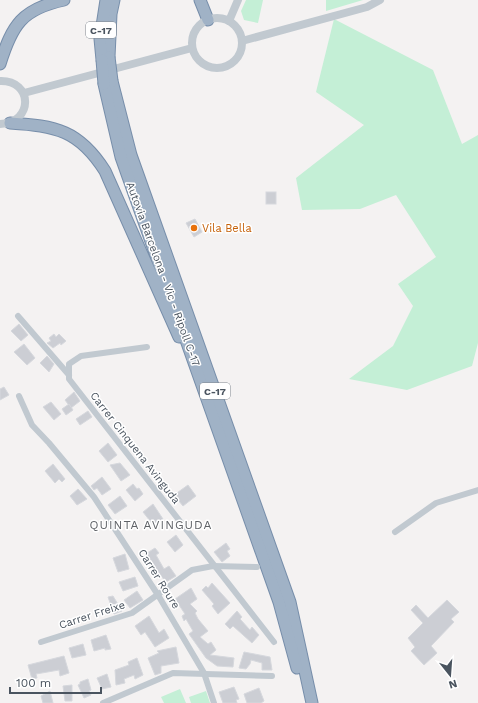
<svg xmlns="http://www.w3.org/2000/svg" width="478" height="703" font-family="'Work Sans',sans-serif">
	<rect width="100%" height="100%" fill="#f4f2f2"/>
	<g fill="#c4efd6">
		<path d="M246 0H263L258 23 244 20 241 11Z"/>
		<path d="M326 0H363L326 11Z"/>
		<path d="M334 19 433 70 462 144 478 135V343L472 366 407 390 349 379 393 346 413 306 398 284 436 257 396 195 360 209 302 210 296 178 364 125 316 92Z"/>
		<path d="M180 689 186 703H164L161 697Z"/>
		<path d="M206 691 210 703H191L189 697Z"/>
	</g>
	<g fill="#ccced4" stroke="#d6d8dd">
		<rect x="266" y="192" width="10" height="12"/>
		<path d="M195 219 202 232 194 237 186 223Z"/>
		<path d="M19 324 28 335 21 341 11 331Z"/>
		<path d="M54 334 56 337 59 334 66 341 61 345 60 343 53 348 47 343 51 341 49 338Z"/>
		<path d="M24 344 35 358 27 365 14 352Z"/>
		<path d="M47 356 54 364 49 372 40 363Z"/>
		<path d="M4 387 9 395 0 400V389Z"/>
		<path d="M74 392 80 401 71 408 65 400Z"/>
		<path d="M51 402 61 414 54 420 43 407Z"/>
		<path d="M69 404 73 410 66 415 62 409Z"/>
		<path d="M88 411 92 417 80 425 76 419Z"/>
		<path d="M108 443 117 455 108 462 99 451Z"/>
		<path d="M120 463 130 475 121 481 110 465Z"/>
		<path d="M53 464 65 479 62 482 59 479 55 483 45 471Z"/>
		<path d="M102 477 111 489 102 495 97 488 94 490 91 486Z"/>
		<path d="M133 484 137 489 139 488 143 494 135 501 126 490Z"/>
		<path d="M188 485 196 496 183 506 174 495Z"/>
		<path d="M78 489 87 499 77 505 70 496Z"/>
		<path d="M120 496 127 506 115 514 108 505Z"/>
		<path d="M153 504 163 519 154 526 143 512Z"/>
		<path d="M176 535 183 545 175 552 167 542Z"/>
		<path d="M226 543 230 549 227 551 230 556 222 562 214 552Z"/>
		<path d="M155 548 159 553 156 555 164 569 169 566 176 576 166 582 144 555Z"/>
		<path d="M125 554 129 569 118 572 113 558Z"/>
		<path d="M135 577 138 586 123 591 119 582Z"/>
		<path d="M212 583 230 603 218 614 212 606 214 604 202 590 206 586 208 588Z"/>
		<path d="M191 588 197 599 190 604 197 611 195 613 198 619 208 631 200 637 208 644 211 642 216 650 210 655 234 658 233 667 217 666 206 658 189 634 193 631 186 619 184 621 182 616 185 614 175 599Z"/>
		<path d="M137 591 143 600 130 608 124 600Z"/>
		<path d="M113 596 122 611 114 614 108 597Z"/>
		<path d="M447 600 459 612 451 619 454 622 431 646 437 653 424 665 411 651 415 647 408 638 423 623 411 610 416 605 428 618Z"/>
		<path d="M237 611 242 617 240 619 250 630 252 627 259 635 252 643 233 626 230 629 225 624Z"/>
		<path d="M149 616 159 633 164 629 169 638 155 647 145 632 141 635 135 626Z"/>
		<path d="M106 635 111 649 105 650V648L94 651 91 640Z"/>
		<path d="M83 644 86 655 72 658 69 648Z"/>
		<path d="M176 647 179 663 161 666V673L155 675 148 658 159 653 157 651Z"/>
		<path d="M244 652 270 657 272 670H262V663L251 660 250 664 246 669 239 668Z"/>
		<path d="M64 656 69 673 60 676 59 670 36 674 37 678 32 679 28 665Z"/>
		<path d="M137 658 143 675 135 679 134 675 124 679 125 683 116 685 115 670 129 665 128 662Z"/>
		<path d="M107 674 111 687 102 689 97 678Z"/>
		<path d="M88 679 91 690 89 691 91 695 84 698 78 685 80 684V682Z"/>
		<path d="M72 685V701H65L63 686Z"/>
		<path d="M234 687 239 699 236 700 237 703H223L219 692Z"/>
		<path d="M259 688 264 701 261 703H247L244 694Z"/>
		<path d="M50 691 53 703H43L41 696Z"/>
	</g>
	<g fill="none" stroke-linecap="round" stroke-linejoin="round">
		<g stroke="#778eaa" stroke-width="13">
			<g id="trunk">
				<path d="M200 0 208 20"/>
				<path d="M109 57 111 14 114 0"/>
				<path d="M102 60 100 39 106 0"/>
				<path d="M0 64C12 25 22 9 64 0"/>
				<path d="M112 81 131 155 290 602 312 703"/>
				<path d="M104 84 121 157 279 602 297 668"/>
				<path d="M10 123C56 126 79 130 105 171L179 337"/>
			</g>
		</g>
		<g stroke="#c1c9d0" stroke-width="6">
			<path d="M18 316 69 375"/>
			<path d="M147 347 81 356 69 364V379L274 642"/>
			<path d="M19 396 32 425 49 443 94 497 158 595 204 673 214 703"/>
			<path d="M395 532 436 503 478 490"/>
			<path d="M41 642 132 613 192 570 213 566 257 567"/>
			<path d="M103 703 173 673 272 676"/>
		</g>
		<g stroke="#c1c9d0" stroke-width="8">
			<circle cx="217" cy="43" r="25"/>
			<path d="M229 21 238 0"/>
			<path d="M242 41 367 7 380 0"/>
			<path d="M0 81C33 80 34 123 0 124"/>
			<path d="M24 93 192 48"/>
		</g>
		<use href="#trunk" stroke="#a0b2c6" stroke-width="11"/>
		<g stroke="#778eaa" stroke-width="13" stroke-linecap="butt">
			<g id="trunk-bridge">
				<path d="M109 57 112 81"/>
				<path d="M102 60 104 84"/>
			</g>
		</g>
		<use href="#trunk-bridge" stroke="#a0b2c6" stroke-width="11"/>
	</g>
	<circle fill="#e8710a" stroke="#fff" stroke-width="1.5" cx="194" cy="228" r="4"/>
	<g text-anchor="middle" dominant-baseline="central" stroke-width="3" stroke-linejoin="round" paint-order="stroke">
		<g fill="#fff" stroke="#80878f" stroke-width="1">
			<rect x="86" y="22" width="30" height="16" rx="3"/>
			<rect x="200" y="383" width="30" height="16" rx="3"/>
		</g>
		<g font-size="10" font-weight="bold" fill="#4a545f">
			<text x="101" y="30">C-17</text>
			<text x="215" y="391">C-17</text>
		</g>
		<g font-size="11" fill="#c56008" stroke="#fff" text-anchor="start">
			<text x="202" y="228">Vila Bella</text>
		</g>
		<g font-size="11" fill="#4a545f" stroke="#fff">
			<text transform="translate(163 274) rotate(70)">Autovia Barcelona - Vic - Ripoll C-17</text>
			<text transform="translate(135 448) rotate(52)">Carrer Cinquena Avinguda</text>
			<text transform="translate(159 579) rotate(58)">Carrer Roure</text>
			<text transform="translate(92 615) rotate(-18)">Carrer Freixe</text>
		</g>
		<g font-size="12" letter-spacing="1" fill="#5f6267" stroke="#fff">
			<text x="151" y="525">QUINTA AVINGUDA</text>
		</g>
	</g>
	<g transform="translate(450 675) rotate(163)" stroke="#ffffff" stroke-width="3" paint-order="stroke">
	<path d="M0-3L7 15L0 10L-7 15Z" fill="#4a545f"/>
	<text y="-6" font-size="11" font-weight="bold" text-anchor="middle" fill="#4a545f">N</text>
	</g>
	<path d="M10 687v6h91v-6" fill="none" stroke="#4a545f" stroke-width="2"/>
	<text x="16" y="687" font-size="12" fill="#4a545f" stroke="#ffffff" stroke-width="3" paint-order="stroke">100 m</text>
</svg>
